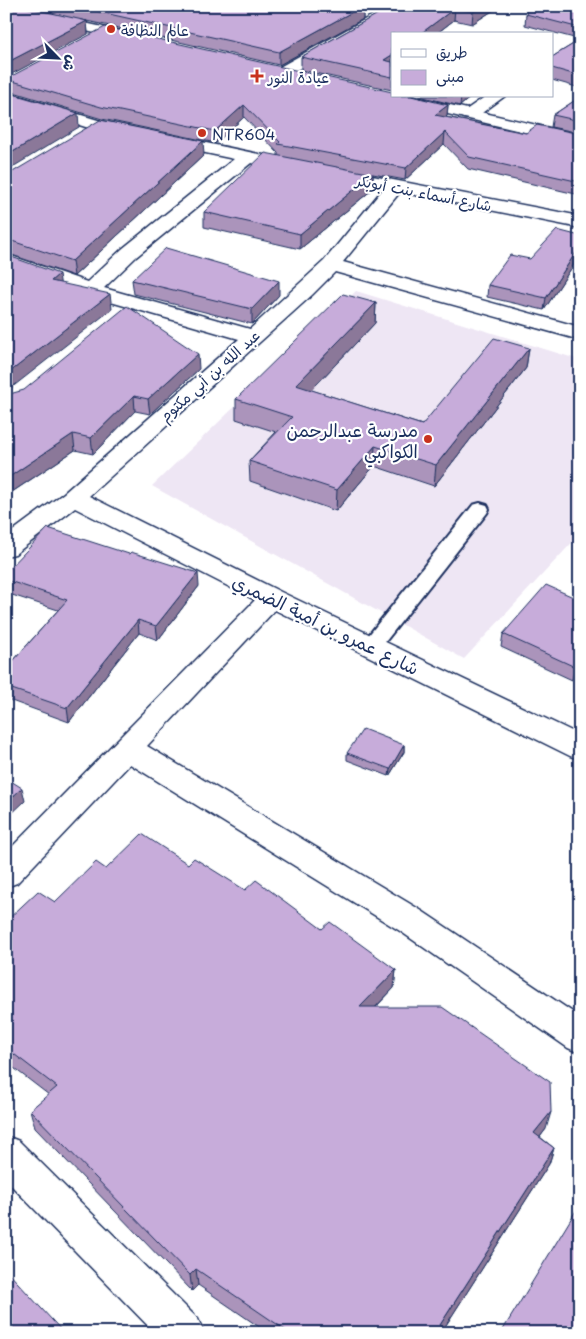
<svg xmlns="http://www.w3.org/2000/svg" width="586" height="1339" font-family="'Playpen Sans','Playpen Sans Arabic',sans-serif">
	<rect width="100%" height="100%" fill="#fff"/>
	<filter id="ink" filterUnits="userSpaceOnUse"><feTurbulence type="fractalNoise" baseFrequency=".02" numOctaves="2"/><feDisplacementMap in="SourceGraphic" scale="10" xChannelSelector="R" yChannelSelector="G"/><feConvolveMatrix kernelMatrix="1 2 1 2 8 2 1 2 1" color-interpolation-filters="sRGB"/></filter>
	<g filter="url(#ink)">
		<path fill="#eee6f4" d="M356 291 580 360V534L464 659 152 486Z"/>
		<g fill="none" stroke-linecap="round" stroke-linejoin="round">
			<g stroke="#1b2f5e" stroke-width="4">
				<path id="service" d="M480 503 487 505 489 509 487 513 378 651 371 653 364 651 361 646 364 641 473 505Z"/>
			</g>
			<g stroke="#1b2f5e" stroke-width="3">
				<g id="minor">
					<path d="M389 6H407L288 75H276L274 72 276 69Z"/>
					<path d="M6 92 101 121 302 163 305 167 302 171 296 172 251 163 136 257 104 288 250 329 324 261 383 189 330 178 327 174 330 170 336 169 580 216V228L400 192 343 262 580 327V340L335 272 312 295 89 496 281 592 580 735V759L570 756 275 610 147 746 422 911 580 1017V1053L568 1048 400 931 130 764 17 883 6 887V853L255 600 75 508 15 554 6 556V536L64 493 239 339 83 294 6 267V254L87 282 122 249 234 159 92 129 6 102Z"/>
					<path d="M486 96H505L475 118H463L461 115 463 112Z"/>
					<path d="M6 1136 19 1141 198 1319 204 1333H155L6 1180Z"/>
				</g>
			</g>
			<g stroke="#1b2f5e" stroke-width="3">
				<g id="tertiary">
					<path d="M6 6 135 34 140 35 142 38 140 41 135 42 6 13Z"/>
					<path d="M411 96 580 135V145L405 104 403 101 405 98Z"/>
				</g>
			</g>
			<use href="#service" fill="#fff" fill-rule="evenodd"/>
			<use href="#minor" fill="#fff" fill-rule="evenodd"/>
			<use href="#tertiary" fill="#fff" fill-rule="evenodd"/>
		</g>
		<g fill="#ab94bb" stroke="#1b2f5e">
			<path d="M6 6H363V19L279 65 110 26 82 20 87 21 88 34Z"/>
			<path d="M364 6H385L379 10Z"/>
			<path d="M392 6H500L472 24 454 20 436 34H392V90L301 70V57Z"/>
			<path d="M580 6V35L574 38 525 25 526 14Z"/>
			<path d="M580 40V88L552 80V57Z"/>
			<path d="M6 79 448 105 447 116 446 117 526 133 580 134V195L468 169 444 144 405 180 373 174V189L300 249 204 227V212L278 156V153L244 117 216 143 102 119 7 90Z"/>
			<path d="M419 96H472L460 106Z"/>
			<path d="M580 97V133L551 127 553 115Z"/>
			<path d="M204 155 74 276 6 253V173Z"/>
			<path d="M580 236V255L544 310 487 297 488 285 530 259Z"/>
			<path d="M132 280 279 295 252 324 134 294Z"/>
			<path d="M376 303 375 323 311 390 422 425 529 348 526 368 434 486 374 466 336 511 250 481 249 461 276 432 236 419V399Z"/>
			<path d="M199 369 150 414 135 411 93 454 75 450 6 496V395Z"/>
			<path d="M6 572 199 586 158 640 139 633 69 722 6 699V669L58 610 6 593Z"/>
			<path d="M580 600V671L572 680 501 647 503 634Z"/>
			<path d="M404 745V752L389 776 347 760V753Z"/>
			<path d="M188 864 245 890 322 929 396 970 394 988 376 1007 546 1129 540 1137 554 1148 549 1164 444 1328 451 1333H268L198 1285 192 1291 35 1128 30 1110 49 1095 6 1062V921L55 902 106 869Z"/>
		</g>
		<g fill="#8b7899" stroke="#1b2f5e">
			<path d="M363 6V19L279 65V52Z"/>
			<path d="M379 6H385L379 10Z"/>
			<path d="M482 6H500L472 24 473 12Z"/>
			<path d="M455 8 454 20 436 34H420Z"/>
			<path d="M87 21 88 34 6 77V63Z"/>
			<path d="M580 25V35L574 38 576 27Z"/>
			<path d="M392 55V67L384 60Z"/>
			<path d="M461 96H472L460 106Z"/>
			<path d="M244 105V117L216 143 215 131Z"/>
			<path d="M448 105 447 116 434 127 435 115Z"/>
			<path d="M78 113 79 127 6 171V156Z"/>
			<path d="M445 132 444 144 405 180 406 168Z"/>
			<path d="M203 141 204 155 74 276 72 261Z"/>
			<path d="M373 174V189L300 249V234Z"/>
			<path d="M580 246V255L544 310 546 298Z"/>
			<path d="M59 274 61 288 51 281Z"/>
			<path d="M279 281V295L252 324V309Z"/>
			<path d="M110 294 112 309 6 392V375Z"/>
			<path d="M376 303 375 323 296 406V385Z"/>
			<path d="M529 348 526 368 434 486 436 465Z"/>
			<path d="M198 354 199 369 150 414 148 399Z"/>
			<path d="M134 396 135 411 93 454 91 438Z"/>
			<path d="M73 434 75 450 6 496V479Z"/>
			<path d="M375 446 374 466 336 511 337 490Z"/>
			<path d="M198 573 199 586 158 640 156 626Z"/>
			<path d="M138 620 139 633 69 722 67 708Z"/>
			<path d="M580 661V671L572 680 575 667Z"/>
			<path d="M404 745V752L389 776 390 769Z"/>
			<path d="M22 788 25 801 6 819V803Z"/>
			<path d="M396 970 394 988 358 1025 360 1007Z"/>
			<path d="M551 1112 546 1129 530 1150 534 1133Z"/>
			<path d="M554 1148 549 1164 441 1333 440 1325Z"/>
			<path d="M196 1269 198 1285 192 1291 190 1275Z"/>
		</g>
		<g fill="#c7acda" stroke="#1b2f5e">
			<path d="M6 6H20L87 21 6 63Z"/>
			<path d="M71 6H363L279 52 109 14Z"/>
			<path d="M392 6H482L473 12 455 8 420 34H392V55L384 60 392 62V77L301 57Z"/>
			<path d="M528 6H580V25L576 27 526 14Z"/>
			<path d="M105 27 392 92V96H411L448 105 435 115 526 133 537 125 580 134V182L469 157 445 132 406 168 278 144 280 142 244 105 215 131 101 107 6 79Z"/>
			<path d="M580 40V76L552 68V57Z"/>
			<path d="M6 92 78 113 6 156Z"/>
			<path d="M580 97V121L553 115Z"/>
			<path d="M100 120 203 141 72 261 6 239V173H11Z"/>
			<path d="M265 153 373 174 300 234 204 212Z"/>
			<path d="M557 230 580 236V246L546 298 488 285 510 255 530 259Z"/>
			<path d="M166 248 279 281 252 309 132 280Z"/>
			<path d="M6 255 59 274 51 281 110 294 6 375Z"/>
			<path d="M343 294 376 303 296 385 422 425 494 338 529 348 436 465 375 446 337 490 249 461 292 417 236 399Z"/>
			<path d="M127 306 198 354 148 399 134 396 91 438 73 434 6 479V395L24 390Z"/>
			<path d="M48 528 129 554 131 552 198 573 156 626 138 620 67 708 6 687V669L67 600 6 580V572Z"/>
			<path d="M546 585 580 600V661L575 667 503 634Z"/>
			<path d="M363 729 404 745 390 769 347 753Z"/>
			<path d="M6 778 22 788 6 803Z"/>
			<path d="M142 834 188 864 194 858 245 890 256 880 322 929 330 922 396 970 360 1007H442L550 1082 551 1112 534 1133 554 1148 440 1325 451 1333H290L196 1269 190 1275 30 1110 57 1087 6 1048V921L38 891 55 902 96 862 106 869Z"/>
			<path d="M580 1204V1333H501Z"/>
			<path d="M6 1270 64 1333H6Z"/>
		</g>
	</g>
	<g fill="#c8321e" stroke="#fff" stroke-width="2">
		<circle cx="111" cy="29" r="5"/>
		<path d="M254.5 68.5h5v5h5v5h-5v5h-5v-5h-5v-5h5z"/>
		<circle cx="202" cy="133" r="5"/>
		<circle cx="428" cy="439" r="5"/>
	</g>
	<g text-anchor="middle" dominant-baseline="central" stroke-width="4.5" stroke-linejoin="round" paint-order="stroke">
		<g font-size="15" fill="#1b2f5e" stroke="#fff" text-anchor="start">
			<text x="121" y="29">عالم النظافة</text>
			<text x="268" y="76">عيادة النور</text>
			<text x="212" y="133">NTR604</text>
		</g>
		<g font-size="15" fill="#1b2f5e" stroke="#fff">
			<text transform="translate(424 192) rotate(11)">شارع أسماء بنت أبوبكر</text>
			<text transform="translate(209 375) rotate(-42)">عبد الله بن أبي مكتوم</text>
		</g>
		<g font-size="18" fill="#1b2f5e" stroke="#fff" text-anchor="end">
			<text x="418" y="429">مدرسة عبدالرحمن<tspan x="418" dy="21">الكواكبي</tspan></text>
		</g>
		<g font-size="18" fill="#1b2f5e" stroke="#fff">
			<text transform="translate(326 624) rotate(26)">شارع عمرو بن أمية الضمري</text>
		</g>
	</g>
	<rect width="586" height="1339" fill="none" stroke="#fff" stroke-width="25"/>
	<rect x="12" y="12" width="561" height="1314" fill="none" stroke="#1b2f5e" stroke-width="2" filter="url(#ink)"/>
	<rect x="391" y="32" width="162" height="65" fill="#ffffff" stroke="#a4acbf"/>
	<rect x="401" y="49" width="25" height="8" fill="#ffffff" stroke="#a4acbf"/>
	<text x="436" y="58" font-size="15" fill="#1b2f5e">طريق</text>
	<rect x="401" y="70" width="25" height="15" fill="#c7acda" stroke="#a4acbf"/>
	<text x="436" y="82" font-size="15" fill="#1b2f5e">مبنى</text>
	<g transform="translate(58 58) rotate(114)" stroke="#ffffff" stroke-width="4" paint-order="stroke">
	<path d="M0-4L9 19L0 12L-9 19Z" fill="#1b2f5e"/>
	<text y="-8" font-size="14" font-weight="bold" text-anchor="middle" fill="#1b2f5e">ش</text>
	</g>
</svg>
